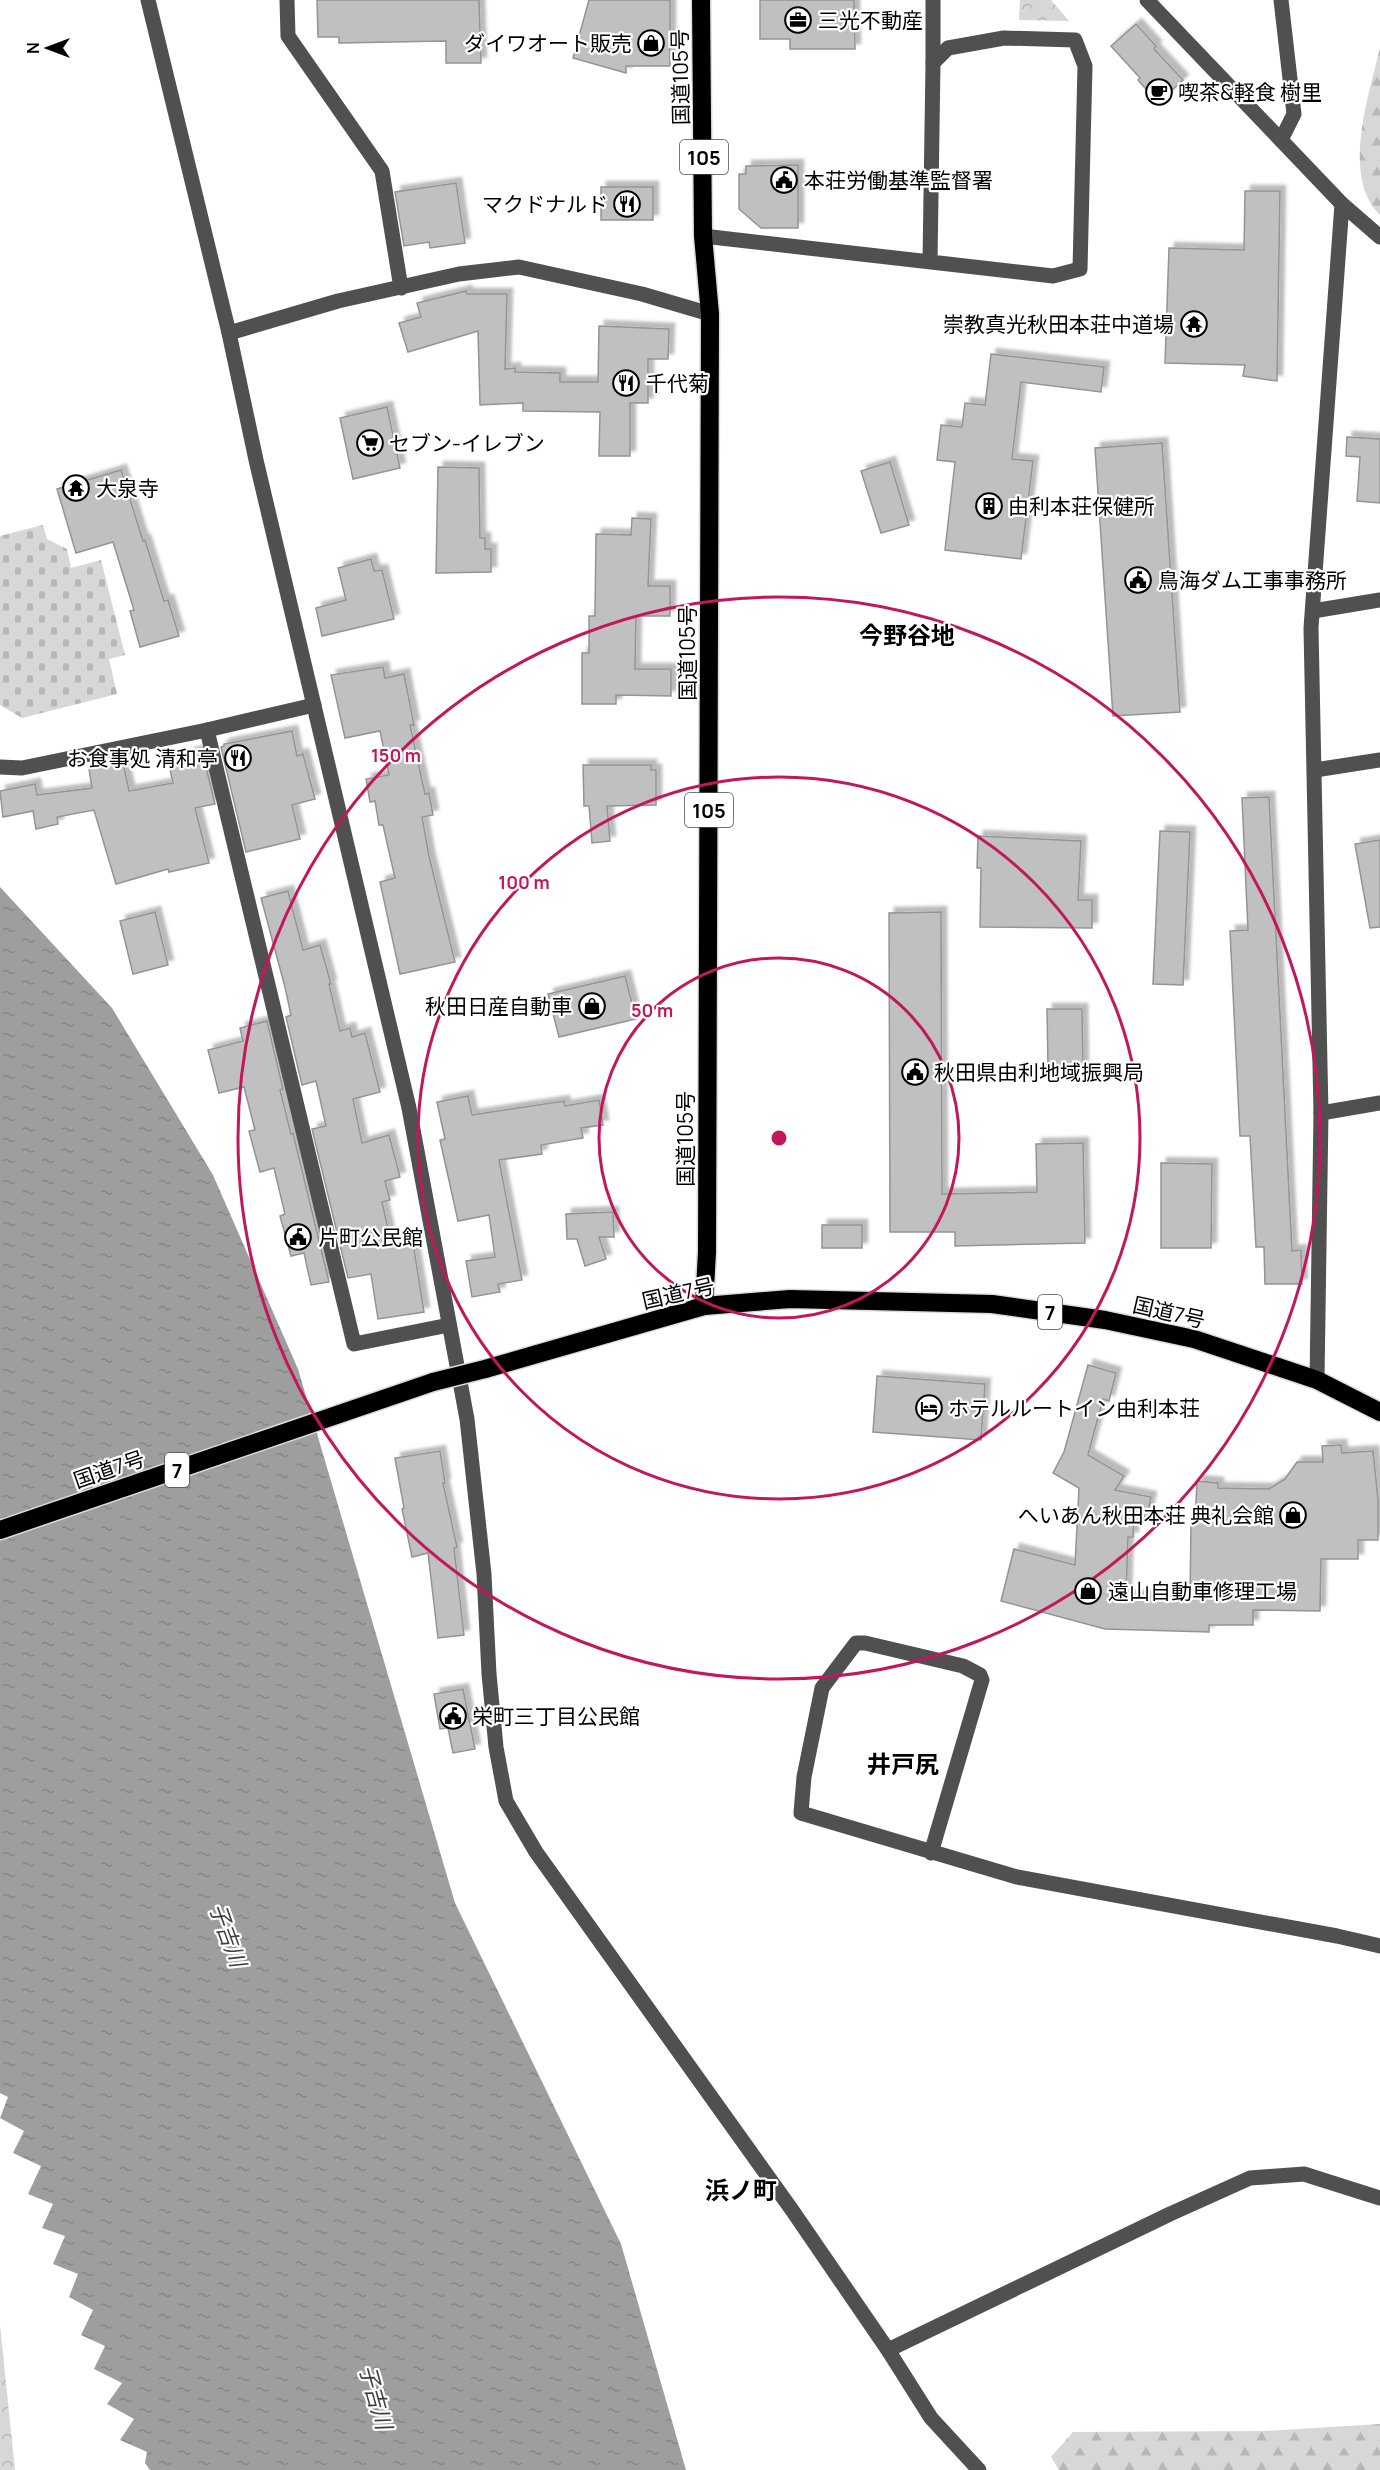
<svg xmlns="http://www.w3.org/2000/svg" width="1380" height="2470" font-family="Manrope,'Noto Sans JP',sans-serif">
	<defs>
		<pattern id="forest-firs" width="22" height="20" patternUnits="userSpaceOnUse" patternTransform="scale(1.5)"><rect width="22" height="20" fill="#d7d7d7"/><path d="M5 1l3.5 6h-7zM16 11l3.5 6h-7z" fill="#b7b7b7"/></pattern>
		<pattern id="cemetery-stones" width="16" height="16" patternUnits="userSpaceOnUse" patternTransform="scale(1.5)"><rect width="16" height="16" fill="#d7d7d7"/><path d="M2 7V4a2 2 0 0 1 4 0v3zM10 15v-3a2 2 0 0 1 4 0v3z" fill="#b7b7b7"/></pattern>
		<pattern id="park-crowns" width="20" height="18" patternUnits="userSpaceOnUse" patternTransform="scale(1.5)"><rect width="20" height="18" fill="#d7d7d7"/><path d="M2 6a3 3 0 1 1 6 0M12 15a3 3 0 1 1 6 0" fill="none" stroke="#b7b7b7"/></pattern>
		<pattern id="water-ripples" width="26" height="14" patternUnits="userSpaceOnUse" patternTransform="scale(1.5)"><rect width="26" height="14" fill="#9e9e9e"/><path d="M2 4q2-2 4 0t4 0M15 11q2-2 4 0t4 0" fill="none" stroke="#868686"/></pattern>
		<filter id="shadow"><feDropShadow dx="5.5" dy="-5.5" stdDeviation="1.5" flood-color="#0004"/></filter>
	</defs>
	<rect width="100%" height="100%" fill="#fff"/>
	<g fill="url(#forest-firs)">
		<path d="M1380 48V215C1341 176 1369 95 1380 48Z"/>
		<path d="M1380 2424V2470H1059L1051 2457 1073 2432 1264 2431Z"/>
	</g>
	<path fill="url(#cemetery-stones)" d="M43 525 47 539 67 549 71 568 101 560 125 655 109 659 117 694 22 718 0 705V536Z"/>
	<g fill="url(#park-crowns)">
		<path d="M1020 0H1051L1069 21 1019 20Z"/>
		<path d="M0 2325 15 2470H0Z"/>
	</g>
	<path fill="url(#water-ripples)" d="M0 887 112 1008 213 1175 298 1369 455 1903 621 2244 686 2470H150L145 2463 147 2452 120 2440 134 2419 107 2404 122 2383 94 2369 105 2346 81 2335 93 2310 69 2297 78 2274 53 2264 65 2236 42 2228 53 2204 28 2194 41 2166 13 2153 24 2131 0 2118 8 2097 0 2093Z"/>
	<g fill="#c0c0c0" stroke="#949494" stroke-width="1.5" filter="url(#shadow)">
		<path d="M317 0H479L481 63H446V41L339 43V37H318Z"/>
		<path d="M589 0H670V66H626V73L573 58Z"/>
		<path d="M760 0H854L855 49H790V39H760Z"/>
		<path d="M1136 24 1156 46 1154 49 1183 80 1158 103 1138 80 1140 78 1111 46Z"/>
		<path d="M798 165V228H761L739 209V174H746V166Z"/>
		<path d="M456 183 465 243 430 248 429 242 404 246 395 192Z"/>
		<rect x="601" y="187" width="52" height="33"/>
		<path d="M1245 191H1280L1277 381 1243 376 1245 365 1165 363 1169 248 1244 250Z"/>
		<path d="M466 291 467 294H507L505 369 515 368V372L560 373V382H598L599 326 669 329 668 359H648V403H630V456H599L600 412 523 411V403L480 405 478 331 408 352 399 323 421 317 417 303Z"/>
		<path d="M991 354 1104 367 1101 392 1021 382 1012 459 1033 461 1021 559 945 550 955 462 937 460 941 425 962 427 965 403 985 405Z"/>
		<path d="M387 407 400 468 353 479 340 418Z"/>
		<path d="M1347 437 1380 439V503L1357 501 1360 457 1346 456Z"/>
		<path d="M1162 443 1180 712 1113 716 1095 448Z"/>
		<path d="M890 462 909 525 881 533 861 471Z"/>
		<path d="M438 467 479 468 480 538H485V549H491V572L436 573Z"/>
		<path d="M121 470 143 541 145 540 164 601 168 600 179 636 140 647 130 611 134 610 113 542 76 553 57 489Z"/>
		<path d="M632 518 651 519 648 586H670V616H636L635 669H671V696L616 695V704H582V653H589V616H595L596 534 631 535Z"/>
		<path d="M371 559 374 571 382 570 394 619 322 636 316 608 346 600 338 568Z"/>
		<path d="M383 667 385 678 404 674 414 725H410L425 794 429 793 433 815 422 817 429 856 455 962 400 974 380 882 395 878 383 825H379L375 801 370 802 366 779 389 775 380 731 345 738 331 675Z"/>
		<path d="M292 731 297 756 303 754 315 799 292 805 300 839 246 852 221 747 224 746V744Z"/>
		<path d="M202 751 215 804 195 808 209 863 169 872 168 869 116 884 94 810 57 817 58 824 36 829 33 811 3 817 0 791 35 784 37 795 92 788 89 769 123 762 129 791 173 783 169 764 190 759 189 753Z"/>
		<path d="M583 765H651V770H656V805L607 806 610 841 592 843 589 806H584Z"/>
		<path d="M1269 797 1292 1251 1301 1250 1302 1284H1265L1264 1247H1256L1250 1136H1240L1230 931 1248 930 1242 798Z"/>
		<path d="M1160 831 1190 832 1183 985 1153 984Z"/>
		<path d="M978 836 1081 841 1078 900H1092V928L980 927 981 868H977Z"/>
		<path d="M1380 840V927L1370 928 1355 844Z"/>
		<path d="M288 891 303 950 320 945 331 984H329L340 1031 350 1028 352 1037 365 1033 380 1092 353 1099 362 1143 389 1135 400 1177 385 1181 390 1200 382 1202 392 1247 413 1243 424 1312 378 1319 371 1274 348 1278 312 1129 326 1126 316 1081 302 1085 286 1017 291 1015 285 987 261 898Z"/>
		<path d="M155 912 168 965 133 974 120 921Z"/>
		<path d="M941 912 942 1194 1037 1192 1036 1144 1083 1143 1085 1243 955 1246V1232H890L889 913Z"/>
		<path d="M625 976 636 1019 559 1037 548 994Z"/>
		<path d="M1047 1009H1082L1083 1067H1048Z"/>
		<path d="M267 1021 283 1089 280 1090 291 1134 293 1133 329 1282 311 1285 304 1253 291 1256 280 1216 285 1214 274 1168 260 1172 249 1131 255 1130 244 1087 219 1093 208 1050 243 1041 240 1028Z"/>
		<path d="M468 1096 472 1115 564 1101 565 1106 599 1100 603 1125 581 1128 583 1138 541 1145 542 1154 499 1160 522 1280 498 1284 500 1292 472 1297 466 1261 495 1257 489 1215 458 1221 440 1140 445 1139 437 1102Z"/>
		<path d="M1161 1163 1212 1164 1211 1248H1161Z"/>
		<path d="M613 1212 614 1237H599L606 1259 585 1266 577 1239H567L566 1214Z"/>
		<rect x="822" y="1225" width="40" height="23"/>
		<path d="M1088 1365 1116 1373 1109 1401 1103 1399 1088 1455 1124 1476 1115 1490 1151 1497 1147 1517 1134 1515 1133 1537H1128L1126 1596 1190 1598 1191 1522H1195L1197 1481 1218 1483V1488L1269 1489 1285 1479 1297 1462H1323L1322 1446 1341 1445 1342 1453 1373 1451 1378 1500V1540H1358V1559H1321L1320 1611 1253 1610V1625H1209V1632L1105 1629 1001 1601 1014 1549 1075 1565 1079 1488 1053 1473 1064 1452Z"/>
		<path d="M877 1376 985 1384 981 1440 873 1432Z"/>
		<path d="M440 1451 445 1483H443L457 1547 454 1548 464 1635 438 1638 428 1553 412 1557 402 1509 404 1508 395 1458Z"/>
		<path d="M463 1689 475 1749 453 1753 448 1728 440 1729 434 1694Z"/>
	</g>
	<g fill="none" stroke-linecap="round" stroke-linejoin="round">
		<g stroke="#dbdbdb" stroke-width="21">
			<g id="highway">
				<path d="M701 0 703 236 710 314 707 1252 704 1306"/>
				<path d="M485 1369 704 1306 790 1299 992 1304 1105 1320 1194 1339 1317 1380 1380 1412"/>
				<path d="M0 1530 433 1382"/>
			</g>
		</g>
		<g stroke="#505050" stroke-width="15">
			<path d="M148 0 229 333 256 460 409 1108 467 1419 484 1574 489 1674 496 1747 506 1801 536 1852 792 2210 888 2350 931 2418 979 2470"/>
			<path d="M287 0 288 36 382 171 401 288"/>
			<path d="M1147 0 1342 204 1380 237"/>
			<path d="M933 63V0"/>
			<path d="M1281 140 1294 114 1281 0"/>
			<path d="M703 236 1053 276 1080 269 1085 66 1075 40 1004 38 948 48 933 63 930 262"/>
			<path d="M229 333 338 301 459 274 519 267 642 294 710 314"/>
			<path d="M1313 611 1380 600"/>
			<path d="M207 730 354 1344 449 1325"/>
			<path d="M0 767 22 768 207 730 314 705"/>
			<path d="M1315 770 1380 760"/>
			<path d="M1321 1113 1380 1103"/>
			<path d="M1317 1380 1321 1113 1311 628 1342 204"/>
			<path d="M931 1853 982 1680 980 1675 963 1666 865 1643H856L822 1688 804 1777 801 1813 1017 1877 1337 1936 1380 1946"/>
			<path d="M888 2350 1170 2214 1250 2178 1304 2174 1380 2198"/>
		</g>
		<use href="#highway" stroke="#000" stroke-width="18"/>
		<g stroke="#dbdbdb" stroke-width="21" stroke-linecap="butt">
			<path id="highway-bridge" d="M433 1382 485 1369"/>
		</g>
		<use href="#highway-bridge" stroke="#000" stroke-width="18"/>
	</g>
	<g fill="none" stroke="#c2185b" stroke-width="3">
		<circle cx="779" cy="1138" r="180"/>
		<circle cx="779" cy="1138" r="361"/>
		<circle cx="779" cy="1138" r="541"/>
	</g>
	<defs>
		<g id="office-ring" transform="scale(1.35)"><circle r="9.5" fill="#fff" stroke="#000" stroke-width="1.5"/><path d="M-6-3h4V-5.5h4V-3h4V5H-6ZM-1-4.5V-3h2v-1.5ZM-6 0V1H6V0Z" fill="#000"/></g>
		<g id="shop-ring" transform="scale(1.35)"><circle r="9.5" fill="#fff" stroke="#000" stroke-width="1.5"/><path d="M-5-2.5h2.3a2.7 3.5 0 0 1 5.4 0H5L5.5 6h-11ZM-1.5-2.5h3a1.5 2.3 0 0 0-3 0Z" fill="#000"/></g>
		<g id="cafe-ring" transform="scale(1.35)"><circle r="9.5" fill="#fff" stroke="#000" stroke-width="1.5"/><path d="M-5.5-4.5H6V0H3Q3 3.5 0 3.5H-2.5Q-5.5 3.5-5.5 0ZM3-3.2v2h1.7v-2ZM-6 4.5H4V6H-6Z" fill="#000"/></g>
		<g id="civic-ring" transform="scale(1.35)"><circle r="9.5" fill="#fff" stroke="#000" stroke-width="1.5"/><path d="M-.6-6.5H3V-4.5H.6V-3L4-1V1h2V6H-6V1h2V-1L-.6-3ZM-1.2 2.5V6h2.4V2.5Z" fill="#000"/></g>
		<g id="restaurant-ring" transform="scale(1.35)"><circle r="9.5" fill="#fff" stroke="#000" stroke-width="1.5"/><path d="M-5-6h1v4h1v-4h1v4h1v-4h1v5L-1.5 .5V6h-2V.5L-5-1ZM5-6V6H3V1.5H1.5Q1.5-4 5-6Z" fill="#000"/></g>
		<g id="temple-ring" transform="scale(1.35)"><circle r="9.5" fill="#fff" stroke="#000" stroke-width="1.5"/><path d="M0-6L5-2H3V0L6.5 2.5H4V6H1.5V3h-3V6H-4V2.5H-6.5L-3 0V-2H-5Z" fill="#000"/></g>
		<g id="supermarket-ring" transform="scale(1.35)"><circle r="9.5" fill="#fff" stroke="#000" stroke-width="1.5"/><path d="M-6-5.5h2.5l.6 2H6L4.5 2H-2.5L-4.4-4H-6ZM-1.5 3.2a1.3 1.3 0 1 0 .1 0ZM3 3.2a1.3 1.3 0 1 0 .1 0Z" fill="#000"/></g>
		<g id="building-ring" transform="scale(1.35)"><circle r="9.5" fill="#fff" stroke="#000" stroke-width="1.5"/><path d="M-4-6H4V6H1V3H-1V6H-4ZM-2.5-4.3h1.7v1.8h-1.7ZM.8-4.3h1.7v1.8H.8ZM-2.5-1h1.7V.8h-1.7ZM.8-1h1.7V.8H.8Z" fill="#000"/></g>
		<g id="hotel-ring" transform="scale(1.35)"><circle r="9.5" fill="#fff" stroke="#000" stroke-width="1.5"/><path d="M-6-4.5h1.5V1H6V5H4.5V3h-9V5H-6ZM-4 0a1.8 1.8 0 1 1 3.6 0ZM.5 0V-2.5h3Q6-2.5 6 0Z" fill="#000"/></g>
	</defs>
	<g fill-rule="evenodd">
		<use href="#office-ring" x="798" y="20"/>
		<use href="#shop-ring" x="651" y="43"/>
		<use href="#cafe-ring" x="1159" y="92"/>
		<use href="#civic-ring" x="784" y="180"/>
		<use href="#restaurant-ring" x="627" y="204"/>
		<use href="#temple-ring" x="1194" y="324"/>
		<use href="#restaurant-ring" x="626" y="383"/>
		<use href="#supermarket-ring" x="370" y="443"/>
		<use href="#temple-ring" x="76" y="488"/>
		<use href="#building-ring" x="989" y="506"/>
		<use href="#civic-ring" x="1138" y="580"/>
		<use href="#restaurant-ring" x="238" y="758"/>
		<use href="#shop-ring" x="592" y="1006"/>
		<use href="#civic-ring" x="915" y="1072"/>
		<use href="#civic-ring" x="298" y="1237"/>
		<use href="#hotel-ring" x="929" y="1408"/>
		<use href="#shop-ring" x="1293" y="1515"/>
		<use href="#shop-ring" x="1088" y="1591"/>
		<use href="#civic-ring" x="453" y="1716"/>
	</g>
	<g text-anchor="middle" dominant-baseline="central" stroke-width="4.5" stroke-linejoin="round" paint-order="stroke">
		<g fill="#fff" stroke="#4c4c4c" stroke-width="1.5">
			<rect x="680" y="140" width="48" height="34" rx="4.5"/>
			<rect x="685" y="793" width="48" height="34" rx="4.5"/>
			<rect x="1038" y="1295" width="24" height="34" rx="4.5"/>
			<rect x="165" y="1453" width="24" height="34" rx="4.5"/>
		</g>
		<g font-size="20" font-weight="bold" fill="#000">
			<text x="704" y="157">105</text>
			<text x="709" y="810">105</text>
			<text x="1050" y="1312">7</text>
			<text x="177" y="1470">7</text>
		</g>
		<g font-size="21" fill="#000" stroke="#fff" text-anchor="start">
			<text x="818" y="20">三光不動産</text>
			<text x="632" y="43" text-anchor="end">ダイワオート販売</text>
			<text x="1178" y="92">喫茶&amp;軽食 樹里</text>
			<text x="804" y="180">本荘労働基準監督署</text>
			<text x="608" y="204" text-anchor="end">マクドナルド</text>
			<text x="1174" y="324" text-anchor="end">崇教真光秋田本荘中道場</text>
			<text x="646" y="383">千代菊</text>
			<text x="389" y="443">セブン-イレブン</text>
			<text x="96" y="488">大泉寺</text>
			<text x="1008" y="506">由利本荘保健所</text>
			<text x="1158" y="580">鳥海ダム工事事務所</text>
			<text x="218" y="758" text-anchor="end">お食事処 清和亭</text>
			<text x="572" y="1006" text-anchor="end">秋田日産自動車</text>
			<text x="934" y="1072">秋田県由利地域振興局</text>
			<text x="318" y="1237">片町公民館</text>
			<text x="948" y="1408">ホテルルートイン由利本荘</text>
			<text x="1274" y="1515" text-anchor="end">へいあん秋田本荘 典礼会館</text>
			<text x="1108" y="1591">遠山自動車修理工場</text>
			<text x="472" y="1716">栄町三丁目公民館</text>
		</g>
		<g font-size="21" fill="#000" stroke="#fff">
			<text transform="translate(680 77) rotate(-91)">国道105号</text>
			<text transform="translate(687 653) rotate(-90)">国道105号</text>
			<text transform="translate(685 1139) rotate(-90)">国道105号</text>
			<text transform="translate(678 1293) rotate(-13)">国道7号</text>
			<text transform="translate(1169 1312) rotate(13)">国道7号</text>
			<text transform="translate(109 1469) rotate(-19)">国道7号</text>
		</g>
		<g font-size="22" font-style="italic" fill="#3f3f3f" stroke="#fff">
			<text transform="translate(228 1935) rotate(70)">子吉川</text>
			<text transform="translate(376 2397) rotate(74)">子吉川</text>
		</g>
		<g font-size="24" font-weight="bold" fill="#000" stroke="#fff">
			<text x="907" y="634">今野谷地</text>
			<text x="903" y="1763">井戸尻</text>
			<text x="741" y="2189">浜ノ町</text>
		</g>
	</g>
	<circle cx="779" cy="1138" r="9" fill="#c2185b" stroke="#fff" stroke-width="3"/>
	<g font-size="18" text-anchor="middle" font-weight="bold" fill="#c2185b" stroke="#fff" stroke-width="4.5" stroke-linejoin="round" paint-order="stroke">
		<text x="396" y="762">150 m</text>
		<text x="524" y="889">100 m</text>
		<text x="652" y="1017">50 m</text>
	</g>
	<g transform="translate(48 48) rotate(270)" stroke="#ffffff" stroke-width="4.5" paint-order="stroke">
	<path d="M0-4.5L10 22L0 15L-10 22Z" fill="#000000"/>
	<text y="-9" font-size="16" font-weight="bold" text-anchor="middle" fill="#000000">N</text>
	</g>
</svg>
